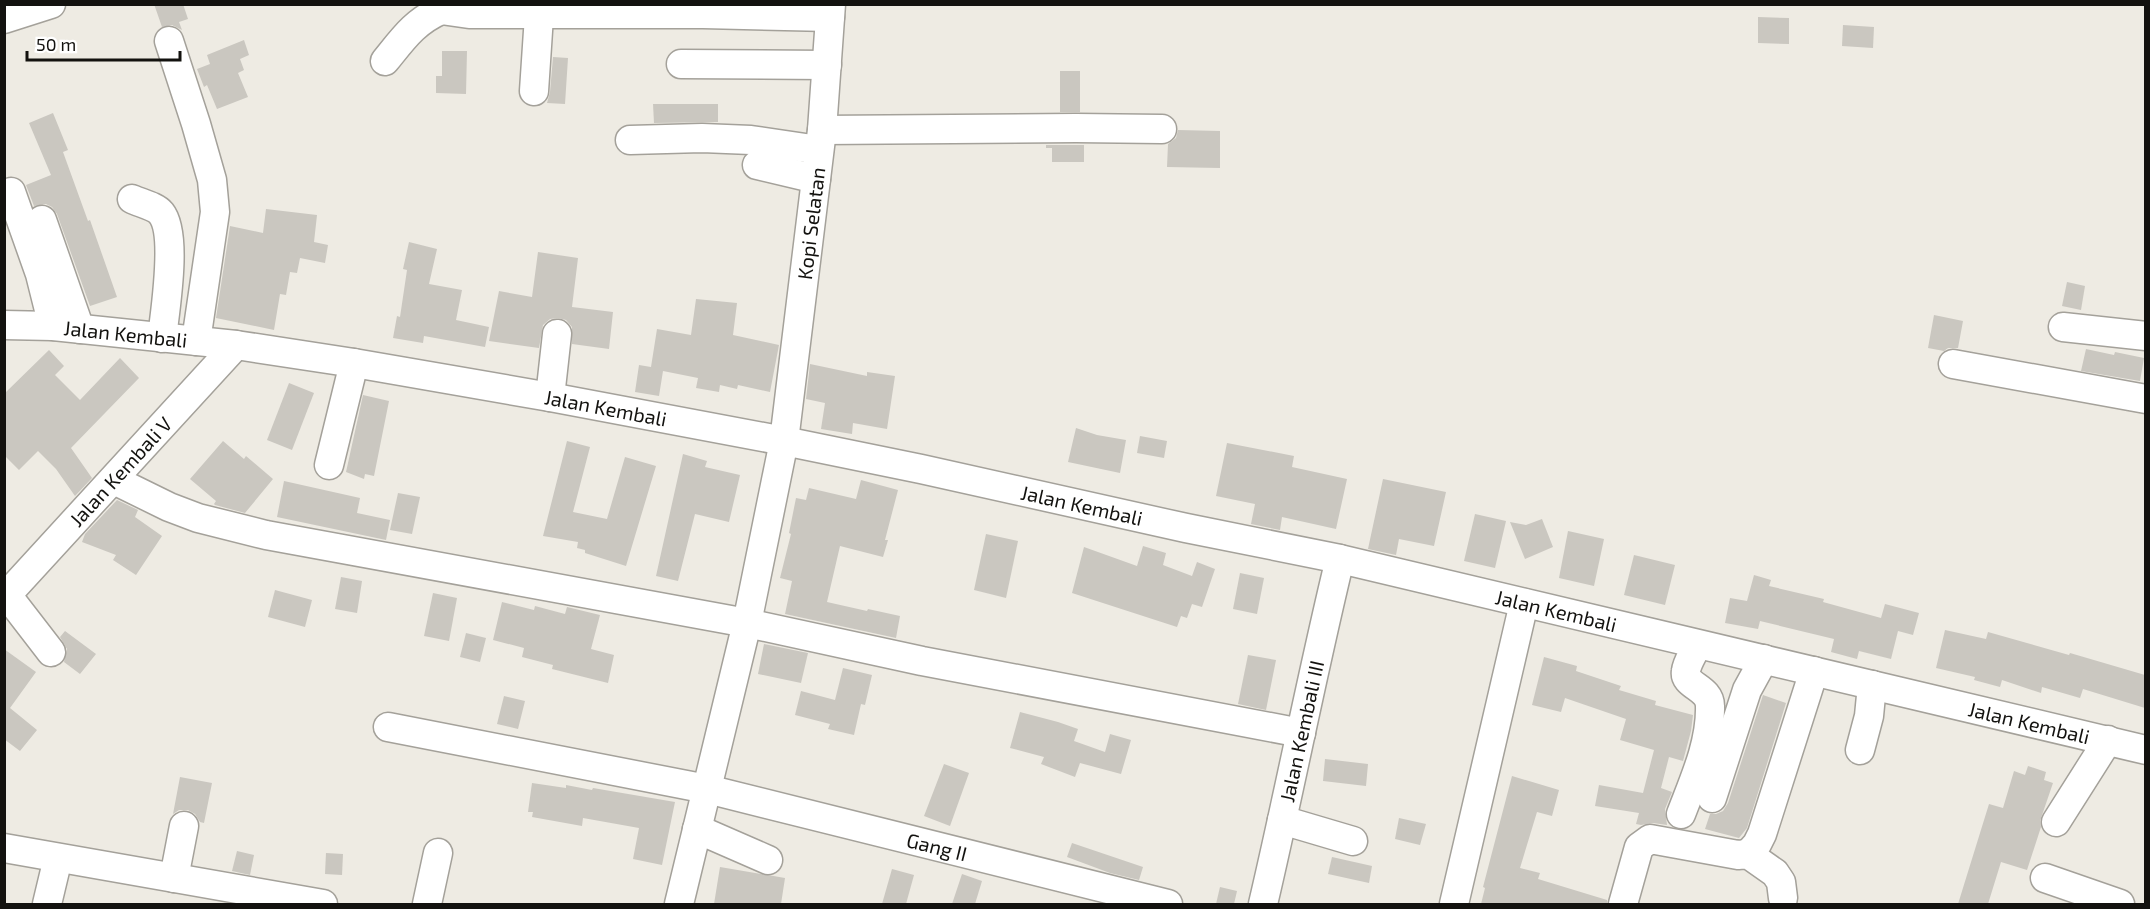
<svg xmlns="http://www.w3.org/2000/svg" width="2150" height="909" font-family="'Exo 2',sans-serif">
	<rect width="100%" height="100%" fill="#eeebe3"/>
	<g fill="#cac7c0">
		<path d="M154 4H183L188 19 179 22 182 30 172 25 162 27Z"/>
		<path d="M1758 17 1789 18V44L1758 43Z"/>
		<path d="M1843 25 1874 27 1873 48 1842 46Z"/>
		<path d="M244 40 249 55 240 59 244 70 238 73 248 97 217 109 207 85 204 87 197 69 210 64 207 55Z"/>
		<path d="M442 51H467L466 94 436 93V76H442Z"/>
		<path d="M553 57 568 58 565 104 547 103 550 92Z"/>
		<rect x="1060" y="71" width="20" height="41"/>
		<path d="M653 104H718V122L654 123Z"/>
		<path d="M53 113 68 150 63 152 88 221 90 220 117 297 90 306 57 214 52 207 46 204 34 206 26 185 51 175 29 123Z"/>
		<path d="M1178 130 1220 131V168L1167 167 1168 144 1176 138Z"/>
		<path d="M1046 145H1084V162H1052V148H1046Z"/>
		<path d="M266 209 317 215 314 242 328 245 325 263 300 258 297 273 290 272 286 295 280 294 274 330 216 318 230 226 263 233Z"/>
		<path d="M409 242 437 249 429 284 462 290 456 320 489 327 485 347 424 336 423 343 393 338 397 316 400 317 407 270 403 269Z"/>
		<path d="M538 252 578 258 572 307 613 312 609 349 572 344V327L566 320 558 318 550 319 543 325 539 348 489 341 499 291 532 297Z"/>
		<path d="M2067 282 2085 286 2081 310 2062 306Z"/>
		<path d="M696 299 737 303 733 335 779 345 770 392 738 385 737 389 720 385 719 392 696 388 698 378 663 371 659 396 635 392 639 365 651 367 657 329 691 335Z"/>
		<path d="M1934 315 1963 321 1958 348H1948L1944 351 1928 348Z"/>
		<path d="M2086 349 2114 355 2115 352 2144 358 2140 381 2081 371Z"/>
		<path d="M49 350 64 366 55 375 80 400 120 358 139 378 71 448 92 478 75 496 56 469 38 451 19 470 4 455V394Z"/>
		<path d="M810 364 867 376V372L895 376 887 429 853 423 852 434 821 429 825 403 806 399Z"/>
		<path d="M289 383 314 393 292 450 267 440Z"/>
		<path d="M363 395 389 401 374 476 365 474 364 479 346 472Z"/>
		<path d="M1076 428 1097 435 1126 440 1120 473 1068 462Z"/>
		<path d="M1140 436 1167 441 1164 458 1137 453Z"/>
		<path d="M223 441 244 459 246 456 273 479 245 513 215 505 214 504 216 501 190 479Z"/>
		<path d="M567 441 590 447 573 512 607 519 625 457 656 466 626 566 585 553V550L577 548 578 542 543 536Z"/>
		<path d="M1227 443 1294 456 1292 467 1347 479 1336 529 1282 517 1280 530 1251 524 1255 504 1216 496Z"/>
		<path d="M683 454 707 461 705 467 740 475 729 522 695 514 678 581 656 576Z"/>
		<path d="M1383 479 1446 492 1434 546 1399 539 1396 555 1368 549Z"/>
		<path d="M861 480 898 490 885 540H888L883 557 840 546 827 602 867 611 868 609 900 616 896 638 785 614 792 581 780 578 791 534 789 533 796 498 806 500 809 488 856 499Z"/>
		<path d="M284 481 360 498 357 513 390 520 386 540 277 517Z"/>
		<path d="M398 493 420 497 412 534 390 530Z"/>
		<path d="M117 500 138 510 135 517 162 536 136 575 113 560 116 555 82 542 85 534Z"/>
		<path d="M1475 514 1506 521 1495 568 1464 561Z"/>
		<path d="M1542 519 1553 547 1525 559 1510 522 1526 525Z"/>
		<path d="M1568 531 1604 539 1594 586 1559 578Z"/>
		<path d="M986 534 1018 541 1006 598 974 590Z"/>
		<path d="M1143 546 1166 553 1163 565 1192 576 1197 562 1215 569 1202 607 1192 604 1187 618 1181 616 1177 627 1072 593 1084 547 1137 566Z"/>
		<path d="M1634 555 1675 565 1665 605 1624 595Z"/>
		<path d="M1240 573 1264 578 1257 614 1233 609Z"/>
		<path d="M1754 575 1771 580 1769 586 1824 599 1823 602 1881 618 1885 604 1919 613 1913 635 1898 631 1891 659 1859 651 1857 659 1831 652 1834 639 1760 621 1758 629 1725 623 1730 598 1747 601Z"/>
		<path d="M341 577 362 581 357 613 335 609Z"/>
		<path d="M275 590 312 600 305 627 268 617Z"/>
		<path d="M433 593 457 598 449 641 424 636Z"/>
		<path d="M502 602 534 610 535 606 565 614 567 607 600 615 591 649 614 655 608 683 552 669 553 665 522 657 524 648 493 640Z"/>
		<path d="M1945 630 1986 639 1988 632 2069 655 2070 653 2145 675V708L2083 689 2080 698 2042 687 2041 693 2002 680 2000 687 1974 680 1975 677 1936 668Z"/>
		<path d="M65 631 96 654 80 674 64 662 67 649 60 637Z"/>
		<path d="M466 633 486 638 480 662 460 657Z"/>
		<path d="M764 644 808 653 801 683 758 674Z"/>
		<path d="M4 649 36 672 10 708 37 730 20 751 4 739Z"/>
		<path d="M1248 655 1276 660 1266 710 1238 704Z"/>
		<path d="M1544 657 1577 666 1576 671 1621 686 1619 690 1656 701 1655 705 1693 715 1691 731 1683 761 1669 757 1661 788 1672 792 1665 809 1667 825 1653 823 1641 825 1636 824 1639 813 1595 806 1599 785 1643 793 1654 750 1620 740 1626 719 1565 698 1561 712 1532 705Z"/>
		<path d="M843 668 872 675 865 705 861 704 854 735 828 729 830 724 795 715 801 691 835 700Z"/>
		<path d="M1763 695 1786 703 1747 828 1739 838 1705 829 1710 814H1716L1723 811 1728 803Z"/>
		<path d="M504 696 525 701 518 729 497 724Z"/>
		<path d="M1020 712 1058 722 1078 729 1074 741 1105 752 1110 734 1131 740 1121 774 1080 763 1075 777 1041 764 1044 757 1010 748Z"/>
		<path d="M1325 759 1368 764 1366 786 1323 781Z"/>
		<path d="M944 764 969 773 950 826 924 816Z"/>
		<path d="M2028 766 2046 772 2044 780 2053 783 2040 821 2041 827 2027 870 2001 862 1988 904H1958L1989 804 2003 808 2014 771 2025 775Z"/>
		<path d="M1512 776 1559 790 1552 816 1537 812 1520 868 1540 873 1538 879 1607 900V904H1481L1485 888 1483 887Z"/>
		<path d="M180 777 212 783 204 823 200 822 195 814 188 810H179L173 814Z"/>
		<path d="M532 783 566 788V785L592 790 593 788 675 802 662 865 633 859 639 828 583 818 582 826 532 817 533 812H528Z"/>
		<path d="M1399 818 1426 824 1420 845 1395 839Z"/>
		<path d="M1072 843 1143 867 1139 880 1110 873 1067 857Z"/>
		<path d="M237 851 254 855 250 875 232 871Z"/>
		<path d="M326 853 343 854 342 875 325 874Z"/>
		<path d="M1332 857 1372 866 1369 883 1328 874Z"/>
		<path d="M720 867 785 878 781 904H714Z"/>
		<path d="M892 869 914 875 906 904H882Z"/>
		<path d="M962 874 982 881 975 904H952Z"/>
		<path d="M1220 887 1237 891 1234 904H1216Z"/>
	</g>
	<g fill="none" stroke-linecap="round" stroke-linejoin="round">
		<g stroke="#a4a19a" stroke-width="31">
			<g id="minor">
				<path d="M433 4 441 10 469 14H703L830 17"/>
				<path d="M4 19 51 4"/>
				<path d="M169 41 196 124 212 180 215 212 196 341"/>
				<path d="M385 61C403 39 414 22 441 10"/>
				<path d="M681 64 827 65"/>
				<path d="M534 91 539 16"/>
				<path d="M822 130 1076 128 1162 129"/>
				<path d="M630 140 702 138 751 140 819 150"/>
				<path d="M757 165 816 179"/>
				<path d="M11 192 40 274 53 326"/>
				<path d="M132 199C140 203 155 206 161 213 178 234 165 310 162 338"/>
				<path d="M42 220 80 329"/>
				<path id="s1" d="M4 325 53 326 236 345 354 363 550 397 784 441 921 469 1186 528 1340 559 2146 750"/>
				<path d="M2063 327 2146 336"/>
				<path d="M1953 364 2146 399"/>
				<path d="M550 397 557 334"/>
				<path d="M329 465 354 363"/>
				<path d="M114 480 169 507 198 518 266 535 747 623 922 661 1301 733"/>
				<path d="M7 595 51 652"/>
				<path id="s2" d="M4 598 236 345"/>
				<path id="s3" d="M388 727 707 789 1168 904"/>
				<path d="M1860 750 1869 716 1872 685"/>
				<path d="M1712 798 1747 690 1764 659"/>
				<path d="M1681 814C1694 780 1711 743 1710 706 1710 687 1683 686 1686 671 1687 662 1694 653 1697 645"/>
				<path d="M1282 820 1353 841"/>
				<path d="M2056 822 2108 740"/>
				<path d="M697 829 768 860"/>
				<path d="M4 848 323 904"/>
				<path d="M1748 854 1757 844 1762 834 1814 671"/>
				<path d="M174 878 184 826"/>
				<path d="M2045 878 2120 904"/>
				<path d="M47 904 58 858"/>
				<path d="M427 904 438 853"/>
				<path id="s4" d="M679 904 747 623 784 441 822 130 831 4"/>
				<path id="s5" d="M1263 904C1290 789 1312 674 1340 559"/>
				<path d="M1454 904 1524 603"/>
				<path d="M1623 904 1639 847 1650 839 1738 855 1748 854 1775 873 1781 882 1783 898"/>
			</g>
		</g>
		<use href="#minor" stroke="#fff" stroke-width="28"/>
	</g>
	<g text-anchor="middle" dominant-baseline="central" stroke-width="5" stroke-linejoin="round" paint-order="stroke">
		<g font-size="20" fill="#13120f" stroke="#fff">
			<text stroke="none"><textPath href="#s4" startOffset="694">Kopi Selatan</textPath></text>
			<text stroke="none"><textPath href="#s1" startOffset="122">Jalan Kembali</textPath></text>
			<text stroke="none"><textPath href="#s1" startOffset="608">Jalan Kembali</textPath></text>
			<text stroke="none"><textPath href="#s2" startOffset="172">Jalan Kembali V</textPath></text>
			<text stroke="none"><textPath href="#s1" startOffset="1094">Jalan Kembali</textPath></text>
			<text stroke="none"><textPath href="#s1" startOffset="1580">Jalan Kembali</textPath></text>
			<text stroke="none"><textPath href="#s1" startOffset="2066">Jalan Kembali</textPath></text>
			<text stroke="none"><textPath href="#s5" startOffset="177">Jalan Kembali III</textPath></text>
			<text stroke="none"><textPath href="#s3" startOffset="562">Gang II</textPath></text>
		</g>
	</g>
	<rect width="2150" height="909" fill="none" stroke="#13120f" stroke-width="12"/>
	<path d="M27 51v9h153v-9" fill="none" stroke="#13120f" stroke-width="3"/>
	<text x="36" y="51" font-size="18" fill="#13120f" stroke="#ffffff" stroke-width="4.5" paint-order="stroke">50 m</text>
</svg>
